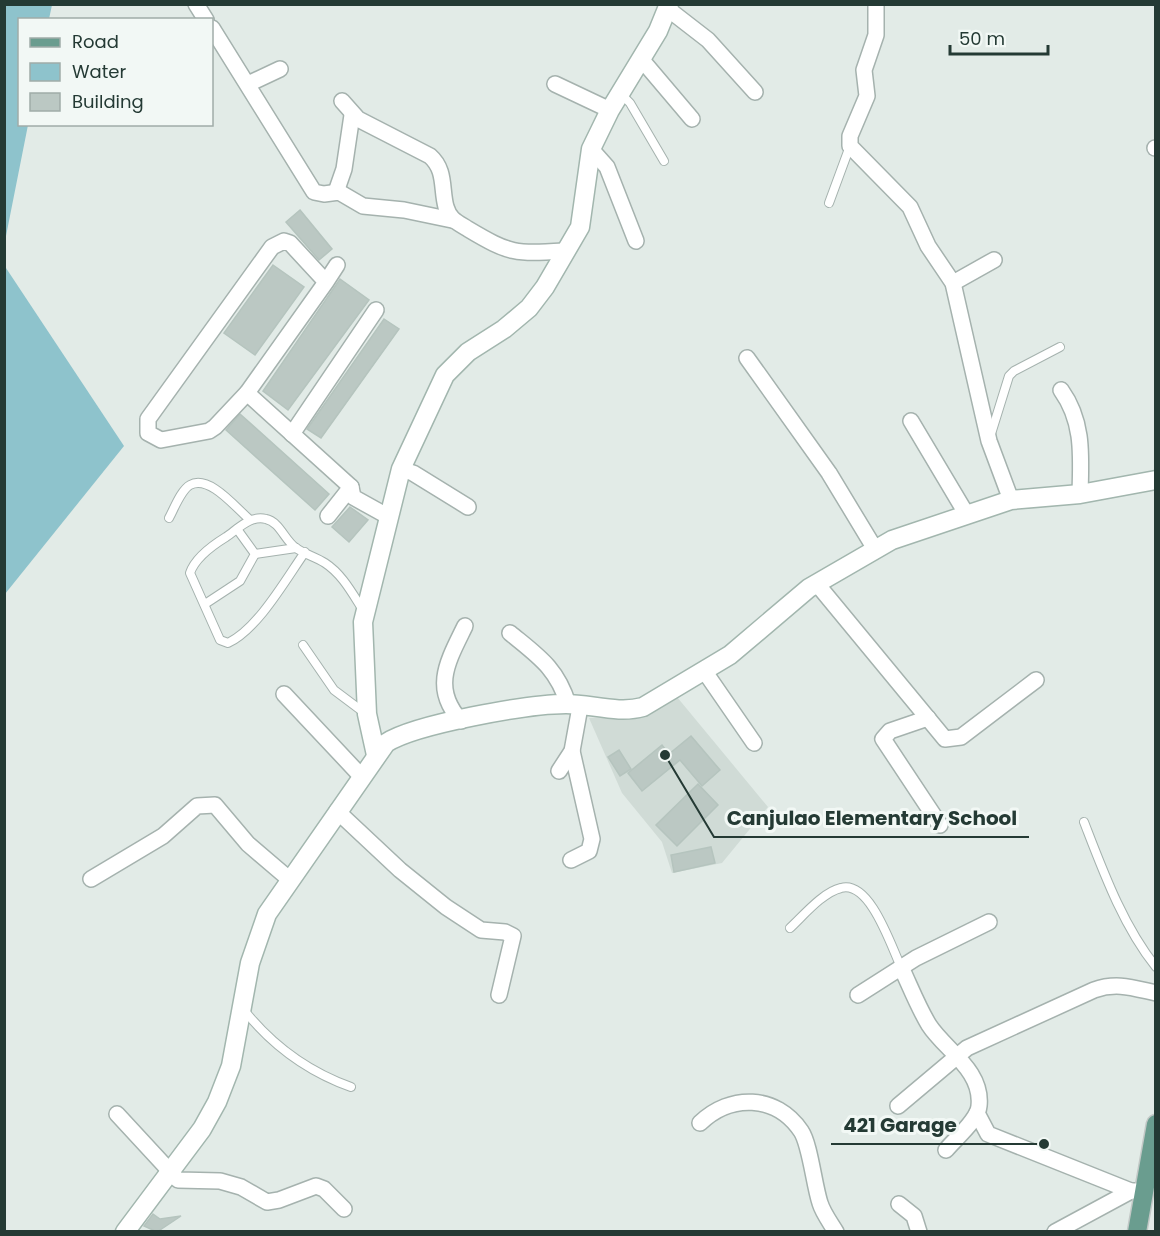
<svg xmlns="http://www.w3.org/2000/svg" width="1160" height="1236" font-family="Poppins,sans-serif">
	<rect width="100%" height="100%" fill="#e2ebe7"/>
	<path fill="#d0dbd6" d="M677 697 768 807 722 863 672 873 662 842 622 793 589 718 638 716Z"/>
	<g fill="#8ec3cc">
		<path d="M5 4 52 5 49 19 20 20V124L28 125 5 241Z"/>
		<path d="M4 265 124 446 5 594H4Z"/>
	</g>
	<g fill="#bbc8c3" stroke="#b5c4be" stroke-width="1.5">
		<path d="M300 210 332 249 319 260 286 222Z"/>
		<path d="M273 265 304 287 255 355 224 333Z"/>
		<path d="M340 279 369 300 288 410 263 391Z"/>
		<path d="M384 319 399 329 321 438 307 429Z"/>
		<path d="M240 414 329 494 315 510 226 430Z"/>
		<path d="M350 507 368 520 349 542 332 527Z"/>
		<path d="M691 736 720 770 702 786 680 760 642 791 628 773 662 745 669 754Z"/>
		<path d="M619 750 631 769 620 776 608 757Z"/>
		<path d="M698 784 718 805 677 846 656 825Z"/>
		<path d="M711 847 715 863 674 872 671 855Z"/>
		<path d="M153 1214 160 1219 181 1216 157 1232 144 1226Z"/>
	</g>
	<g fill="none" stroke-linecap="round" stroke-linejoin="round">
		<g stroke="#a5b2ae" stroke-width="10">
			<g id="lane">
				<path d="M621 94 630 103 664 161"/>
				<path d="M829 203 850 146"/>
				<path d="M990 437 1009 376 1014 371 1060 347"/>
				<path d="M169 518C174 509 181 490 190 485 209 474 236 508 249 519"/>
				<path d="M305 552C286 579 258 629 228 643L220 640 190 573C195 558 213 545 226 537 238 529 250 515 266 519 280 522 285 541 296 548 304 554 316 557 325 563 342 574 352 593 363 610"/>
				<path d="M255 554 296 548"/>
				<path d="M205 604 240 581 255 554 237 529"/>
				<path d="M303 645 334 690 366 714"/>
				<path d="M1084 822C1103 871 1123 926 1156 967"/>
				<path d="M790 928C803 916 823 892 841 888 870 880 891 946 901 967"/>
				<path d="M244 1010C272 1045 309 1072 351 1087"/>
			</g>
		</g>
		<g stroke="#a5b2ae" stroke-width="18">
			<g id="street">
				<path d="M196 4 206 20"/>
				<path d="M876 4V35L864 70 867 96 850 136V146L910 207 928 246 953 283 989 441 1011 500"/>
				<path d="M668 9 708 40 755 92"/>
				<path d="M212 28 314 192 324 194 339 192 363 206 404 210 452 220"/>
				<path d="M642 60 692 119"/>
				<path d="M248 84 280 69"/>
				<path d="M555 84 610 110"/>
				<path d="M342 101 358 119 430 156C446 170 441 189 446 207 450 220 457 222 468 229 510 254 515 254 564 251"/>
				<path d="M1155 148H1156"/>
				<path d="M591 149 607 167 636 241"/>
				<path d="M336 192 344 169 352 115"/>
				<path d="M326 282 290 243 284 241 272 247 148 419V433L161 440 209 431 215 427 247 393 326 282 337 265"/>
				<path d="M953 283 994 260"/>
				<path d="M747 358 829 473 875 549"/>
				<path d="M1061 390C1084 422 1081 456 1080 494"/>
				<path d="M247 393 351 487 353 497 389 517"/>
				<path d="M911 421 967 515"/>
				<path d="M292 434 376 310"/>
				<path d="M401 469 413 473 468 507"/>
				<path d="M328 516 351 487"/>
				<path d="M817 584 945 739 961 737 1036 680"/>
				<path d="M510 633C538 656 557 668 568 704"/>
				<path d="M705 672 754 743"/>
				<path d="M284 694 361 776"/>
				<path d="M928 718 890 731 883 739 940 825"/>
				<path d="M461 721C431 688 448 661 465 626"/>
				<path d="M559 771 572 751 580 707"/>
				<path d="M337 811 400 870 446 907 481 930 505 932 513 936 499 995"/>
				<path d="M571 860 589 851 592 839 572 751"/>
				<path d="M91 879 163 836 197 806 215 805 248 844 289 879"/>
				<path d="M901 967C910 986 918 1007 929 1025 945 1050 983 1070 979 1106 978 1120 956 1138 946 1150"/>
				<path d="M858 995 916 958 989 922"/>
				<path d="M898 1106 967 1048 1094 990C1117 982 1133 988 1156 993"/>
				<path d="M977 1113 988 1134 1131 1191H1144"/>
				<path d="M117 1114 178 1180 220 1181 241 1187 267 1202 279 1200 316 1186 324 1189 344 1209"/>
				<path d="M700 1123C730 1094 776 1094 801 1131 810 1144 814 1185 820 1203 823 1213 830 1222 836 1232"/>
				<path d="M899 1204 914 1216 919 1232"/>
				<path d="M1055 1232 1131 1191"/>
			</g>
		</g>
		<g stroke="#a2b6ae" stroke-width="21">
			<g id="secondary">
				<path d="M376 755 367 714 363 622 401 469 445 375 468 352 504 329 529 308 545 287 580 227 591 149 610 110 658 31 669 4"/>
				<path d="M125 1232 202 1129 217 1102 231 1066 250 963 267 914 386 743C415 724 529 704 566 704 591 704 618 714 643 707L730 655 809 588 892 540 1011 500 1080 494 1156 480"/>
			</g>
		</g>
		<g stroke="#c2c8c6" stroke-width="21">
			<path id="primary" d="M1137 1232 1156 1124"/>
		</g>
		<use href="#lane" stroke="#fff" stroke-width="8"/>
		<use href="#street" stroke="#fff" stroke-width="15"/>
		<use href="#secondary" stroke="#fff" stroke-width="18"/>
		<use href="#primary" stroke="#6a9d8f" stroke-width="18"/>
	</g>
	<path fill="none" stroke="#243a34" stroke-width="2" d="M665 755L714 837H1029M1044 1144L969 1144H831"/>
	<g fill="#243a34" stroke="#f2f8f5" stroke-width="2">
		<circle cx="665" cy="755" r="6"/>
		<circle cx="1044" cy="1144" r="6"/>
	</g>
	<g font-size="20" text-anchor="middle" font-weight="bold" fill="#243a34" stroke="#f2f8f5" stroke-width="6" stroke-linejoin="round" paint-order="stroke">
		<text x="872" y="825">Canjulao Elementary School</text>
		<text x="900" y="1132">421 Garage</text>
	</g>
	<rect width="1160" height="1236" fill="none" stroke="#243a34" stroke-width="12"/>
	<rect x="18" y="18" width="195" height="108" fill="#f2f8f5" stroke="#a0aca8" stroke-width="1.5"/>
	<rect x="30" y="38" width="30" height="9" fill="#6a9d8f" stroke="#a0aca8" stroke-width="1.5"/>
	<text x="72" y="48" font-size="18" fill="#243a34">Road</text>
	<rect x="30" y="63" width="30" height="18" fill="#8ec3cc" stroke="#a0aca8" stroke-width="1.5"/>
	<text x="72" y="78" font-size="18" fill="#243a34">Water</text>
	<rect x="30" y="93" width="30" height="18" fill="#bbc8c3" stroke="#a0aca8" stroke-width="1.5"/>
	<text x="72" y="108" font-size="18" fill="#243a34">Building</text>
	<path d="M950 45v9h98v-9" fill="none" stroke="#243a34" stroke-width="3"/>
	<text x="959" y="45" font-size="18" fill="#243a34" stroke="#f2f8f5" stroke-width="4.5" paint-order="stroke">50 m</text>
</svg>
